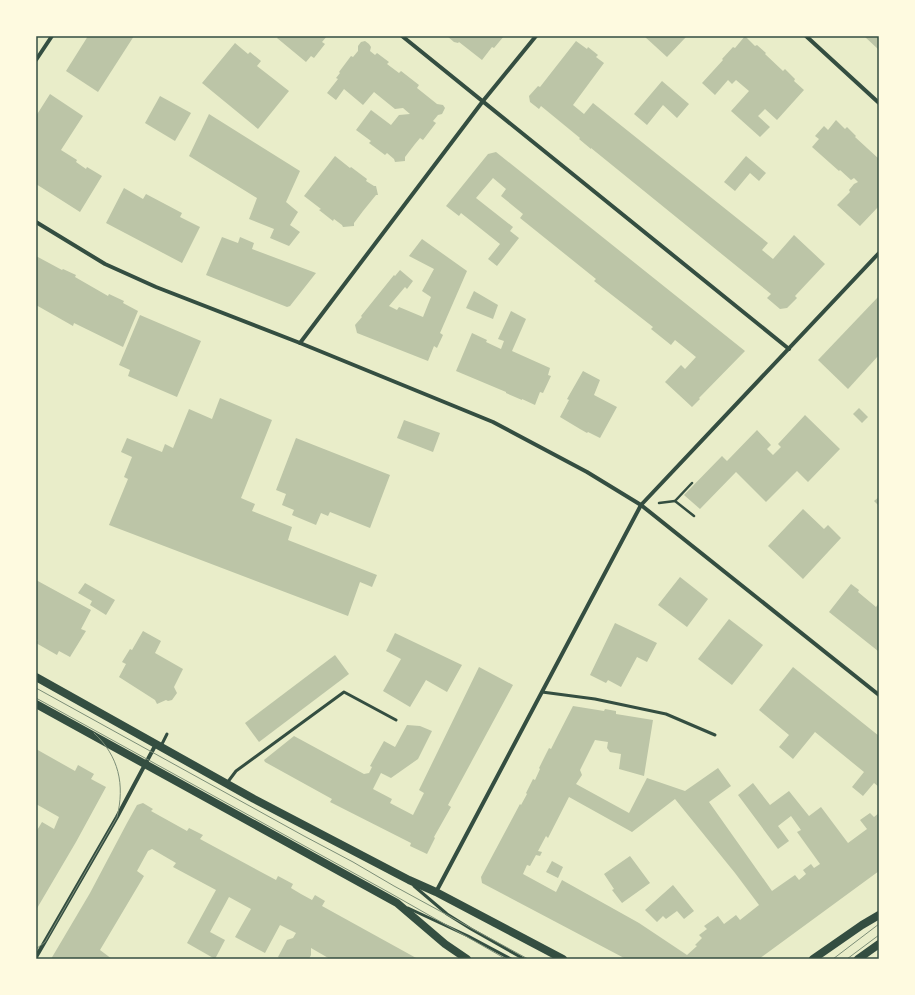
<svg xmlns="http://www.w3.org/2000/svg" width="915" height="995" font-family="'Fira Sans',sans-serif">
	<rect width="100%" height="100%" fill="#e9edc9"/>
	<g fill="#bcc5a7" fill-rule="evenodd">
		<path d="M88 36H134L98 92 66 71Z"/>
		<path d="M279 36H327L322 42 325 44 314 58 311 56 306 62 277 38Z"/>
		<path d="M447 36H504L494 48 492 47 482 60 459 42 458 43 454 42Z"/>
		<path d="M644 36H684L686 37 667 57Z"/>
		<path d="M745 36 755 46 757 45 766 53 765 54 783 71 785 69 795 79 794 81 804 90 777 120 765 109 758 116 770 127 760 137 731 111 749 91 736 80 732 84 728 80 715 95 702 83 723 60 722 59 733 47 735 48Z"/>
		<path d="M864 36H879V50Z"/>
		<path d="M365 41 369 44 371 47 370 51 375 55 377 53 389 62 387 64 399 73 401 71 419 85 417 88 437 104 443 105 445 108 442 114 438 115 433 121 436 123 423 140 420 138 415 144 405 157V161L395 162 394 159 387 153 385 155 369 143 371 141 356 130 371 110 391 125 399 115 410 114 403 108 395 109 374 92 363 105 344 89 336 100 327 93 338 79 336 78 340 73 339 72 351 56 353 57 358 51V46L361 42Z"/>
		<path d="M576 41 587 49 588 47 598 55 596 57 604 63 573 105 584 114 593 103 768 243 762 250 773 259 794 235 825 264 795 296 797 298 787 308 780 309 767 298 771 294 591 148V149L579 139 580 138 541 106 539 109 530 102 529 96 538 86 540 87Z"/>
		<path d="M235 43 248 54 250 52 261 61 257 66 289 91 258 129 202 83Z"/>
		<path d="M662 81 689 104 677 118 663 105 647 125 634 114Z"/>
		<path d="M50 94 83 116 61 150 77 160 76 162 86 169 87 167 102 176 80 212 36 184V116Z"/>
		<path d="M160 96 191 113 175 141 145 123Z"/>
		<path d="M209 114 300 171 286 202 298 212 290 225 300 232 289 246 270 238 274 229 249 219 257 198 189 156Z"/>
		<path d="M836 120 845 129 847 127 856 136 855 137 879 159V206L860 226 837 205 850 192 849 190 854 184 858 182 854 178 851 180 840 170 839 171 812 147 819 139 815 136 824 126 828 130Z"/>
		<path d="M496 152 745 351 699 398 700 399 692 407 665 382 681 365 685 369 696 357 675 340 671 345 651 329 653 327 594 281 596 279 520 218 523 214 501 196 506 189 493 178 476 198 513 227 510 231 519 238 497 266 488 259 500 244 461 213 459 216 446 206 488 154Z"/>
		<path d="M335 156 350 168 351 167 367 179 366 181 374 186H376L378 195H376L363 211 354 223V226L343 227 342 225 334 219 333 221 319 210 321 209 304 196Z"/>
		<path d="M746 156 766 173 759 181 750 173 735 191 724 182Z"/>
		<path d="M124 188 143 199 146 194 182 213 180 217 200 227 182 263 106 223Z"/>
		<path d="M222 237 238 243 240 237 254 243 252 249 316 273 290 306 287 307 206 275Z"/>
		<path d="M422 239 467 271 440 333 443 335 437 348 434 346 428 361 357 333 355 325 362 317 361 316 394 275 395 276 400 270 413 281 407 289 405 287 389 306 397 310 399 307 423 317 431 297 422 291 434 269 409 256Z"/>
		<path d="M36 256 62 270 63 269 76 275 75 277 108 296 109 294 124 301 123 303 138 311 123 347 74 323 73 326 36 305Z"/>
		<path d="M474 291 498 305 493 319 466 308Z"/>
		<path d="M879 296V355L848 389 818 360Z"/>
		<path d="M511 311 526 319 512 351 550 368 548 375 551 376 543 393 540 392 535 405 522 399V400L506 393V392L456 371 472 333 487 340 486 342 501 349 504 341 498 339Z"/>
		<path d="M140 315 201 341 177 397 128 376 130 370 119 365Z"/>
		<path d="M583 371 600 380 594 395 617 407 600 438 588 432 587 433 580 429 560 417 569 400 567 399Z"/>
		<path d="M220 398 272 420 241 498 255 504 252 511 292 527 288 540 377 575 372 587 360 582 348 616 109 525 128 479 124 477 132 457 121 452 127 438 162 452 165 444 173 448 189 409 212 419Z"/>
		<path d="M859 408 868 417 862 423 853 414Z"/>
		<path d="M805 415 840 449 808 482 797 471 766 502 736 472 700 509 684 495 722 456 727 461 757 430 771 445 767 449 773 455 781 447 778 444Z"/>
		<path d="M404 420 440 433 433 452 397 438Z"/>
		<path d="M296 438 390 475 370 528 330 512 328 516 321 513 316 525 292 515 294 510 282 505 286 494 276 490Z"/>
		<path d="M879 497V506L874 501Z"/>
		<path d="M803 509 824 529 828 525 841 538 803 579 768 546Z"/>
		<path d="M680 577 708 599 687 627 658 605Z"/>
		<path d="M36 580 91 610 81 629 86 631 70 657 59 651 57 655 36 643 38 640 36 639Z"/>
		<path d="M85 583 115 600 106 615 90 605 92 601 78 593Z"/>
		<path d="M851 584 859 590 858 592 876 607 879 603V651H878L829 612Z"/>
		<path d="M729 619 763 645 732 685 698 659Z"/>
		<path d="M615 623 657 643 647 662 637 657 621 687 608 680 606 683 590 675Z"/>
		<path d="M143 631 161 641 155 653 183 669 174 687 177 693 172 700 168 701 166 700 157 704 155 700 119 677 126 664 122 662 130 649 132 650Z"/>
		<path d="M395 633 462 665 447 692 426 680 410 707 383 691 401 659 386 651Z"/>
		<path d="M335 655 349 674 259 742 245 723Z"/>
		<path d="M479 667 513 685 448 805 451 807 434 837 435 838 427 854 410 846 411 843 330 802 332 799 265 762 264 760 294 736 364 774 369 773 372 767 370 766 384 741 395 747 407 725 420 726 432 731 418 759 391 778 381 773 373 789 392 799 390 803 413 815 424 793 419 790Z"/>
		<path d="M793 667 879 736V787L874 783 863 796 852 787 864 772 815 732 793 759 779 747 789 735 759 710Z"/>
		<path d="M573 706 604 711 605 709 616 711V714L653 720 644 776 619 769 621 754 610 752 607 748 608 742 595 740 580 770 582 775 576 784 629 813 647 778 685 791 718 768 731 786 709 802 772 891 795 875 799 880 806 874 803 870 811 864 814 868 820 864 797 832 801 830 791 816 778 826 789 841 778 849 738 795 753 783 770 805 789 791 809 816 821 807 848 843 867 829 860 820 870 813 874 817 879 813V871L759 959H626L482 883 481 877 520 804 521 805 527 794 526 793 533 779 535 780 540 769 539 768 549 748 551 749 556 739ZM569 797 632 832 675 799 735 873 759 905 740 920 736 915 724 924 718 916 704 926 707 929 699 935 702 938 695 945 697 946 687 955 639 923 562 880 556 892 523 874 527 865 530 866 536 855 540 856 542 852 538 851 546 836 548 838Z"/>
		<path d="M36 749 75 771 78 765 94 774 91 779 106 787 76 842 36 910V832L42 822 54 829 59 817 36 804Z"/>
		<path d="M143 803 153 809 151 811 187 831 189 828 203 835 200 839 276 880 278 876 293 884 291 888 301 894 312 900 315 895 325 901 322 906 418 959H330L311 948V955L309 959H281L278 957 287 940 293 938 296 933 280 925 265 953 235 937 251 909 229 897 210 932 225 940 215 959 187 943 216 890 173 867 176 863 152 849 148 851 137 871 144 876 100 950 112 959H51L90 893 127 823 137 805Z"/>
		<path d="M630 856 650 883 622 903 612 890 614 889 604 874Z"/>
		<path d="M552 861 563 867 558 878 546 872Z"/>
		<path d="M673 885 694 911 684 919 677 911 666 919 663 916 657 922 645 910Z"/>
	</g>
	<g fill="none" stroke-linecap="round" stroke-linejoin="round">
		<g stroke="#344e41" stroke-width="2.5">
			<path d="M692 483 675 501 694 516"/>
			<path d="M659 503 675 501"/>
		</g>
		<g stroke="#344e41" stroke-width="3">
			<path d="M542 692 595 699 666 714 715 735"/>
			<path d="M161 746 167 734"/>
			<path d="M227 783 236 771 344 692 396 720"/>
			<path d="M414 886 447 914 471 929 524 959"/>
			<path d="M408 908 468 936 511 959"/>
		</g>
		<g stroke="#344e41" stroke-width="4">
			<path d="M402 36 789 349"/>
			<path d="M806 36 879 103"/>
			<path d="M36 60 52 36"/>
			<path d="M36 222 105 264 156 287 300 343 493 422 587 472 641 505 879 695"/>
			<path d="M300 343 483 101 536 36"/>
			<path d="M436 892 641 505 879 253"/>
			<path d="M36 957 117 817 156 744"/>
		</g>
		<g stroke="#344e41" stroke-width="8">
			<path d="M36 677 254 799 409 880 436 892 563 959"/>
			<path d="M36 704 397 903 445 944 467 959"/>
			<path d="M813 959 862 925 879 915"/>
			<path d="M858 959 879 944"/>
		</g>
		<g stroke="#7c8e77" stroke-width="1">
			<path d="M36 688 304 836 353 862 394 886 528 959"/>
			<path d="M36 698 390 893 506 959"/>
			<path d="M36 949 45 942 117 817C125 785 119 756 94 733"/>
			<path d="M833 959 879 924"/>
			<path d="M847 959 879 935"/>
		</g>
	</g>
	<rect width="915" height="995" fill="none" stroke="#fefae0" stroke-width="74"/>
	<rect x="37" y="37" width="841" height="921" fill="none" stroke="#344e41" stroke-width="1.5"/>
</svg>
